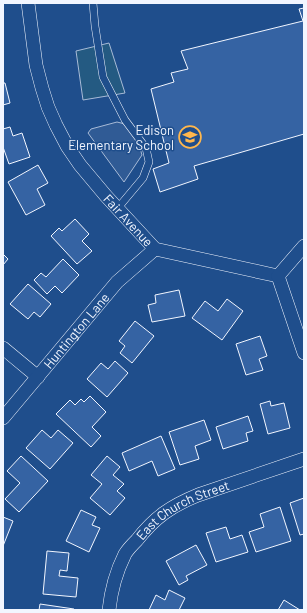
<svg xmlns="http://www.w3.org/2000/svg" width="307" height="613" font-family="Barlow,sans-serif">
	<rect width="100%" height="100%" fill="#1f4e8c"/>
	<path fill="#245a82" stroke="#a8bbd7" d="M109 43 125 93 83 100 76 51Z"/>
	<path fill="#305b95" stroke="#a8bbd7" d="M117 122 129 125 137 138 142 155 124 182 88 133 91 129Z"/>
	<g fill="#3563a3" stroke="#f2f6ff">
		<path d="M304 8V134L194 166 198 179 160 192 153 169 169 163 151 89 174 82 171 73 188 69 181 51 303 21 299 9Z"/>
		<path d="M3 83H5L10 103 3 105Z"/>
		<path d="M10 127 13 136 22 133 30 157 9 164 3 147V129Z"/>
		<path d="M38 165 48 183 37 189 45 205 26 215 8 182Z"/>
		<path d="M75 219 89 234 82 241 92 251 77 264 51 236 59 228 62 231Z"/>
		<path d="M3 254 8 259 3 265Z"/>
		<path d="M63 259 79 275 62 293 55 286 47 294 34 280 41 273 46 277Z"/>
		<path d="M28 284 51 304 40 317 34 312 28 319 10 304Z"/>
		<path d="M179 290 185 316 152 322 148 305 156 303 155 295Z"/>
		<path d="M227 299 243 311 222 340 192 318 205 301 218 311Z"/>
		<path d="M135 321 154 336 132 363 120 353 125 346 119 341Z"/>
		<path d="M260 336 267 356 259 359 263 370 246 375 236 344Z"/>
		<path d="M115 361 128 373 107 397 87 379 101 363 108 369Z"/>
		<path d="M90 396 106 412 92 427 101 436 91 447 56 414 70 400 75 405 81 399 84 402Z"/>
		<path d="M270 401 271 406 284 403 290 428 268 434 260 404Z"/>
		<path d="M248 416 253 431 246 433 248 441 223 449 216 427Z"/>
		<path d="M204 420 211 440 195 446 199 459 180 465 169 432Z"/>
		<path d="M42 430 51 438 58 430 73 443 50 469 26 448Z"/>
		<path d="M161 436 175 469 158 476 152 461 129 471 122 453Z"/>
		<path d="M21 456 48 481 19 512 5 499 20 483 7 471Z"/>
		<path d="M107 456 120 467 113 475 124 484 117 491 125 498 110 515 90 498 102 484 91 475Z"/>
		<path d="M304 498V534L300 535 290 503Z"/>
		<path d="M280 507 291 541 256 552 249 532 264 527 260 514Z"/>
		<path d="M81 510 96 517 92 525 100 528 89 552 66 541Z"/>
		<path d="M3 517 13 521 3 546Z"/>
		<path d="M226 527 230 539 242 535 248 552 216 562 206 533Z"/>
		<path d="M196 545 207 565 186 576 188 580 179 585 166 561Z"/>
		<path d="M47 551 69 553 67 571 60 570 59 576 78 578 76 597 43 594Z"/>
		<path d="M169 590 185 598 179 610H149L156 595 165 600Z"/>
		<path d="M284 600 300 610H278Z"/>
		<path d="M40 604 74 609V610H39Z"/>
	</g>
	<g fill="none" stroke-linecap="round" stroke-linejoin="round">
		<g stroke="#f2f6ff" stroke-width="8">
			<path id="lane" d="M93 3 95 26 103 77 125 120 146 148 149 162 143 178 117 209"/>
		</g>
		<g stroke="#f2f6ff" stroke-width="14">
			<g id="street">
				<path id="s1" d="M28 3 36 65 42 88 48 107 56 125 67 146 80 165 106 196 155 249 278 276"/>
				<path d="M278 276 304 353"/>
				<path d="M278 276 304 246"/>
				<path d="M3 348 38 377"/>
				<path id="s2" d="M3 418 117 282 155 249"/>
				<path id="s3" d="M109 610C111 591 116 572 125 554 128 549 133 544 137 540 155 517 171 506 198 495L304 459"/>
			</g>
		</g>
		<use href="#lane" stroke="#1f4e8c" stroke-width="7"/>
		<use href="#street" stroke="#1f4e8c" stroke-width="13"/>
	</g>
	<defs>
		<g id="school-ring" transform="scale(1.15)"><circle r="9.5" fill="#1f4e8c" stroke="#ffb74d" stroke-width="1.5"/><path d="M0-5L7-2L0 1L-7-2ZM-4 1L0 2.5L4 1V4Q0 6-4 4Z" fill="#ffb74d"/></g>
	</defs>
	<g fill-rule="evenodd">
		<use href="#school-ring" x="190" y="137"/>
	</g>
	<g text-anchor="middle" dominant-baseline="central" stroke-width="3" stroke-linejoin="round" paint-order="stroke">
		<g font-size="13" fill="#f2f6ff" stroke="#1f4e8c" text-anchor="end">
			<text x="174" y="130">Edison<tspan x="174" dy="15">Elementary School</tspan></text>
		</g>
		<g font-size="13" fill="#f2f6ff" stroke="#1f4e8c">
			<text stroke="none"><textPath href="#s1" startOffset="246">Fair Avenue</textPath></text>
			<text stroke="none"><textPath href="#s2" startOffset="114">Huntington Lane</textPath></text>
			<text stroke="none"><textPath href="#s3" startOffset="133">East Church Street</textPath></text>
		</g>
	</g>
	<rect width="307" height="613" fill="none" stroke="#f2f6ff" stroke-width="8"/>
</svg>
